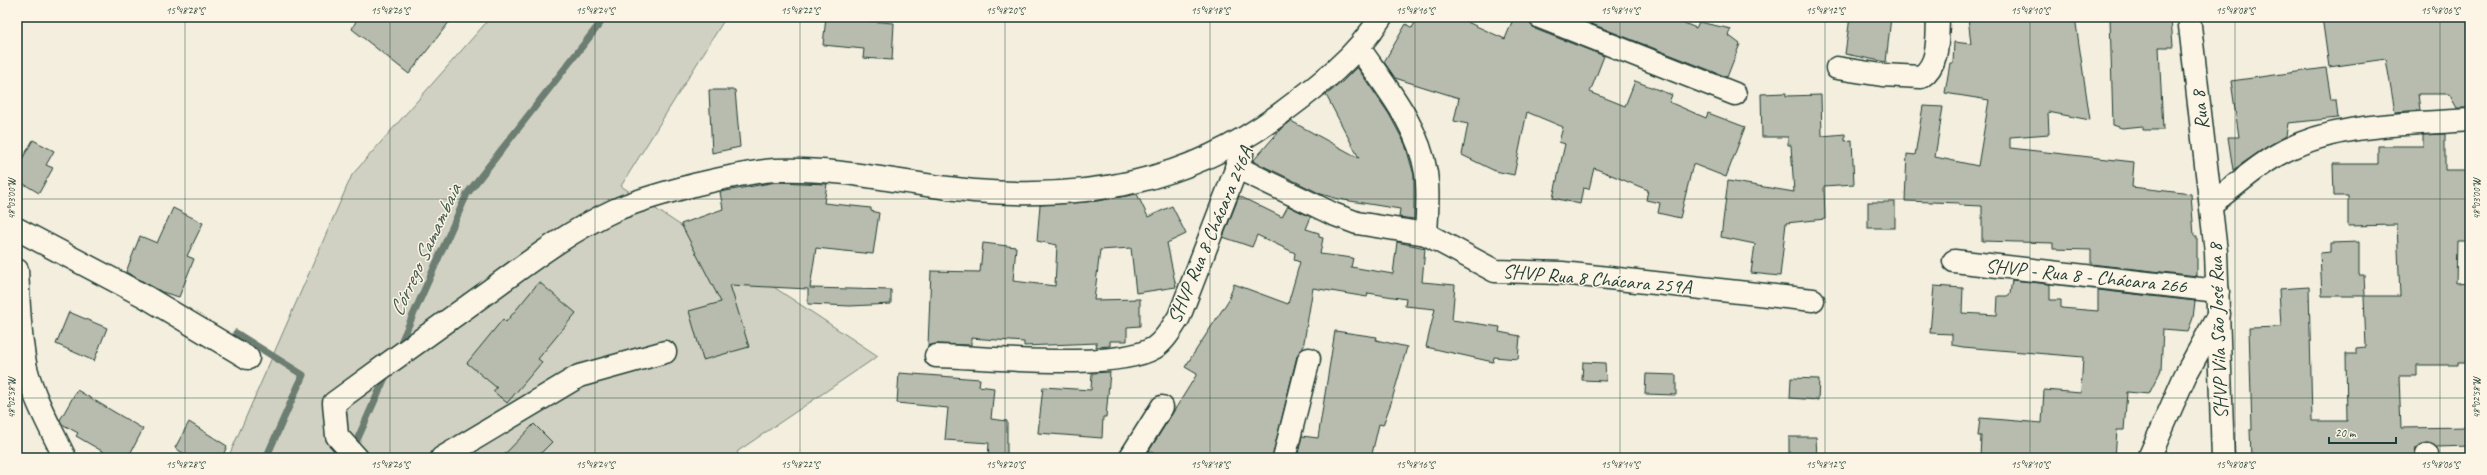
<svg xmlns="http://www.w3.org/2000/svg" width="2487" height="475" font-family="Caveat,sans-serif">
	<rect width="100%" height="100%" fill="#f3eede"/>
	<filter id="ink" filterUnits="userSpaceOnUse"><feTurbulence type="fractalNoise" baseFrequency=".025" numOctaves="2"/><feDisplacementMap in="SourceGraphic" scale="8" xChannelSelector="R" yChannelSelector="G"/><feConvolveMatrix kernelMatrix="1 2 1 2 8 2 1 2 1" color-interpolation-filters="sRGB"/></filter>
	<g filter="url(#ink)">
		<path fill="#d0d1c2" stroke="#78877b" d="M491 17H726L621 186 878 356 738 451 736 458H228L352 175Z"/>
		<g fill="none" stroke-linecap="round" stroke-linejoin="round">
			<g stroke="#6c7d72" stroke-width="7">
				<path d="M236 333 303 375 266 458"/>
				<path d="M398 349 467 194 605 17"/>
				<path d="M353 449 388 371"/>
			</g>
		</g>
		<g fill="#b8bcae" stroke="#1f3d34">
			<path d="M358 17H453L409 74 352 29Z"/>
			<path d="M826 17H868V21L894 23 892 60 863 58 864 49 823 45Z"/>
			<path d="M1418 17H1456L1505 39 1514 17H1528L1530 24 1535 29 1604 56 1590 92 1625 106 1635 81 1672 95 1669 102 1706 118 1708 113 1745 127 1726 177 1693 164 1680 218 1658 213 1660 203 1646 200 1648 190 1594 168 1589 189 1583 188 1580 204 1553 198 1565 144 1559 142 1563 127 1527 112 1514 175 1495 171 1462 155 1468 124 1454 121 1459 98 1395 78 1384 62 1406 24 1412 28Z"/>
			<path d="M1574 17H1670L1696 28 1699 22 1731 29 1728 35 1740 44 1727 77Z"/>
			<path d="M1850 17H1891L1886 62 1845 54Z"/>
			<path d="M1968 17H2075L2090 120 2048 112 2049 134 2010 137V148L2134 162 2132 187 2191 194 2194 236H2197V276L2091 264V250L2053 249V243L1982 241V206L1959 205V203L1905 201 1907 154 1915 155 1923 106 1943 107 1935 157 1978 166 1989 100 1945 93 1950 63H1953L1954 42 1971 44Z"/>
			<path d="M2110 17H2171L2173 47H2159L2163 130H2143V126L2122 128 2113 125Z"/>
			<path d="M2322 17H2469V108H2457L2449 94H2418L2420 110 2395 112 2386 59 2329 67Z"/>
			<path d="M1357 67 1389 114 1405 144 1414 175V219L1399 217 1400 209 1338 199 1321 194 1253 161 1280 130 1291 121 1359 158 1326 95 1341 83Z"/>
			<path d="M2326 68 2331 100H2336L2338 118 2288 123 2286 136 2262 150 2233 170 2228 137H2239L2231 81Z"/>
			<path d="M709 90H735L740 147 712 153Z"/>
			<path d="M1786 93V96L1821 95 1822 136 1845 134V141L1852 140 1854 184 1824 186 1825 219 1786 223 1780 276 1751 273 1755 244 1721 237 1728 181 1794 192 1791 145H1788V137H1762L1761 94Z"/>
			<path d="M2445 134V170H2470V241H2457L2456 283 2470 282V362H2458V365H2417V376H2399L2401 428 2470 427V446L2436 447 2427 443 2416 448 2414 458H2251L2250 429H2252L2249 328 2281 327 2279 289 2309 287 2312 421H2347L2346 354H2356V348L2366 347 2364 296H2322L2320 253 2331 252V243L2359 242V275H2364L2365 296H2400L2397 225 2348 226V196H2334L2333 164H2378V146H2423V135Z"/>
			<path d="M33 140 54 151 46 165 53 168 39 193 17 180V168Z"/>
			<path d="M776 182 827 184 824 203 871 208V211L879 213 873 254 816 248 810 288 891 290V304L850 306 808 304V289L730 285 749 347 703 360 689 311 721 302 681 224 723 209 720 192Z"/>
			<path d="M1137 194 1148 217 1172 206 1186 234 1167 243 1176 287 1136 293 1131 248 1100 250 1094 300 1140 299V326L1127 327V341H1110V346L1096 347 1097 343 1024 346V342L971 338V345L937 344 928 346 931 271 980 272 983 243 1016 247 1013 281 1055 286 1057 245 1037 241 1040 205 1097 201Z"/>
			<path d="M1239 196 1282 217 1288 206 1311 217 1306 229 1319 233V237L1323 238 1320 254 1353 258 1351 267 1393 274 1397 242 1425 248 1422 282 1455 285 1452 320 1500 327 1499 332 1520 336 1518 359 1494 357 1493 362 1426 347 1435 309 1405 306 1406 299 1368 293 1367 297 1313 288 1303 348 1297 356 1272 458H1164L1149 451 1197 374 1185 367 1228 301 1234 284 1288 304 1300 262 1294 260 1295 253 1257 235 1252 247 1223 237Z"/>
			<rect x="1868" y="202" width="27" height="26"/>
			<path d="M173 208 203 223 187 256 194 259 179 297 162 292 126 272 140 236 157 243Z"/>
			<path d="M2012 280 2050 284V300H2061V308L2098 311V290L2195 301 2193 318 2188 331 2163 329 2161 370 2149 394 2127 392 2124 430H2117L2115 458H1980L1981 436H1978L1980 418 2042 423 2044 390 2081 393 2083 357 1963 347 1952 345V334L1930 333 1934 286 1963 288 1962 313 1997 315 1998 296H2007L2010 294Z"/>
			<path d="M539 282 576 313 538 359 542 362 507 403 493 391 497 388 467 363 503 319 506 322Z"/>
			<path d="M69 312 107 328 94 361 56 344Z"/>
			<path d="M1335 331 1377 337 1376 340 1407 347 1391 403 1383 425 1379 424 1371 458H1297L1302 436 1318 438Z"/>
			<path d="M1583 362 1605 363 1606 381 1582 380Z"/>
			<path d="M1110 372 1106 417H1103L1102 438 1038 433 1043 387 1091 390 1092 373Z"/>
			<path d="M899 373 980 379 979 386 994 388 991 419 1007 421V458H988L989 443 945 440 948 408 897 403Z"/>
			<path d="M1646 374 1676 375V395L1645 394Z"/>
			<path d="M1791 378 1819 379 1818 400 1790 398Z"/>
			<path d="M77 390 143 429 128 458H114L76 436 78 433 62 424 60 420Z"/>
			<path d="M189 422 227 446 222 458H191L175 448Z"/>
			<path d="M534 424 552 442 536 458H501Z"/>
			<path d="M1789 437H1816L1817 458H1789Z"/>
		</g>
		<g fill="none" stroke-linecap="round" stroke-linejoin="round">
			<g stroke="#1f3d34" stroke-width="25">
				<g id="minor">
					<path d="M1540 17 1735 94"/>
					<path d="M2189 17 2216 252 2223 458"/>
					<path d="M1359 48C1385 86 1419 126 1426 173 1429 193 1427 214 1426 234"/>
					<path d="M1837 68 1882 75 1921 77C1940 64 1937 38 1938 17"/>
					<path d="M1236 167 1333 214 1357 223 1426 234 1495 271 1562 273 1813 300"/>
					<path d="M2211 204C2233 188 2254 168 2277 155 2334 122 2406 125 2470 120"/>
					<path d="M17 229 146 297 248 358"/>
					<path d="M1954 261 2218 291"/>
					<path d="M17 270C19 302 19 336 26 368 34 399 51 429 65 458"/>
					<path d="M936 356C985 357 1114 371 1154 348 1165 341 1172 328 1179 317L1242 154"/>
					<path d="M2427 455V458"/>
					<path d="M357 458 337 436 334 403C383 367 433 331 482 296 525 265 567 232 615 210 640 199 668 192 694 185 720 179 748 172 775 170 842 167 907 185 974 191 1087 200 1187 183 1280 114 1318 86 1356 57 1381 17"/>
					<path d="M442 458 579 376 665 352"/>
					<path d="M1130 458 1162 407"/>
					<path d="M1284 458 1309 359"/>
					<path d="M2149 458 2185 376 2219 314"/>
				</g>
			</g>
			<use href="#minor" stroke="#fcf5e5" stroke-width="22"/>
		</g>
	</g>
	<path fill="none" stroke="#1f3d34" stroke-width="1" stroke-opacity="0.45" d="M185 17V458M390 17V458M595 17V458M800 17V458M1005 17V458M1210 17V458M1415 17V458M1620 17V458M1825 17V458M2030 17V458M2235 17V458M2440 17V458M17 199H2470M17 398H2470"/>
	<g text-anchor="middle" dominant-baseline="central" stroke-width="3" stroke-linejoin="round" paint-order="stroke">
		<g font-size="20" fill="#1f3d34" stroke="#fcf5e5">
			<text transform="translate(2200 110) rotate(-97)">Rua 8</text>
			<text transform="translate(1210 235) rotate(-67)">SHVP Rua 8 Chácara 246A</text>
			<text transform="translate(2086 276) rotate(6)">SHVP - Rua 8 - Chácara 266</text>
			<text transform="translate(1597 279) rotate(5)">SHVP Rua 8 Chácara 259A</text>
			<text transform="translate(2218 331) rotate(-92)">SHVP Vila São José Rua 8</text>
		</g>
		<g font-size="21" font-style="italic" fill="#465d53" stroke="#fcf5e5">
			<text transform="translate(425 250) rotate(-65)">Córrego Samambaia</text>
		</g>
	</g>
	<rect width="2487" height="475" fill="none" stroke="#fcf5e5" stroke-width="44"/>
	<path d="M2329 437v6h67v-6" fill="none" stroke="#1f3d34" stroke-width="2"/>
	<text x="2335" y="437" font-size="12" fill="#1f3d34" stroke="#fcf5e5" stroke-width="3" paint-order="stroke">20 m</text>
	<rect x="22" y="22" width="2443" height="431" fill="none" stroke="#1f3d34" stroke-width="1.5"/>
	<g font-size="10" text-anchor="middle" fill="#1f3d34">
		<text x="185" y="14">15°48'28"S</text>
		<text x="390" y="14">15°48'26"S</text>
		<text x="595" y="14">15°48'24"S</text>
		<text x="800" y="14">15°48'22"S</text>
		<text x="1005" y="14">15°48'20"S</text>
		<text x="1210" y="14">15°48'18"S</text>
		<text x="1415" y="14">15°48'16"S</text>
		<text x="1620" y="14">15°48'14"S</text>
		<text x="1825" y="14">15°48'12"S</text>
		<text x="2030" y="14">15°48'10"S</text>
		<text x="2235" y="14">15°48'08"S</text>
		<text x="2440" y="14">15°48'06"S</text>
		<text transform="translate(2476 199) rotate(-90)" y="4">48°03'00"W</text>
		<text transform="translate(11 199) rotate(-90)" y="4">48°03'00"W</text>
		<text transform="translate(2476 398) rotate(-90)" y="4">48°02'58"W</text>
		<text transform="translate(11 398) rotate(-90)" y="4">48°02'58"W</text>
		<text x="185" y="468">15°48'28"S</text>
		<text x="390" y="468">15°48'26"S</text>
		<text x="595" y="468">15°48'24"S</text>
		<text x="800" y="468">15°48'22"S</text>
		<text x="1005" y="468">15°48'20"S</text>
		<text x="1210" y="468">15°48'18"S</text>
		<text x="1415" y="468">15°48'16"S</text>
		<text x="1620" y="468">15°48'14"S</text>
		<text x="1825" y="468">15°48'12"S</text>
		<text x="2030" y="468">15°48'10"S</text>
		<text x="2235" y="468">15°48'08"S</text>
		<text x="2440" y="468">15°48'06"S</text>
	</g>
</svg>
